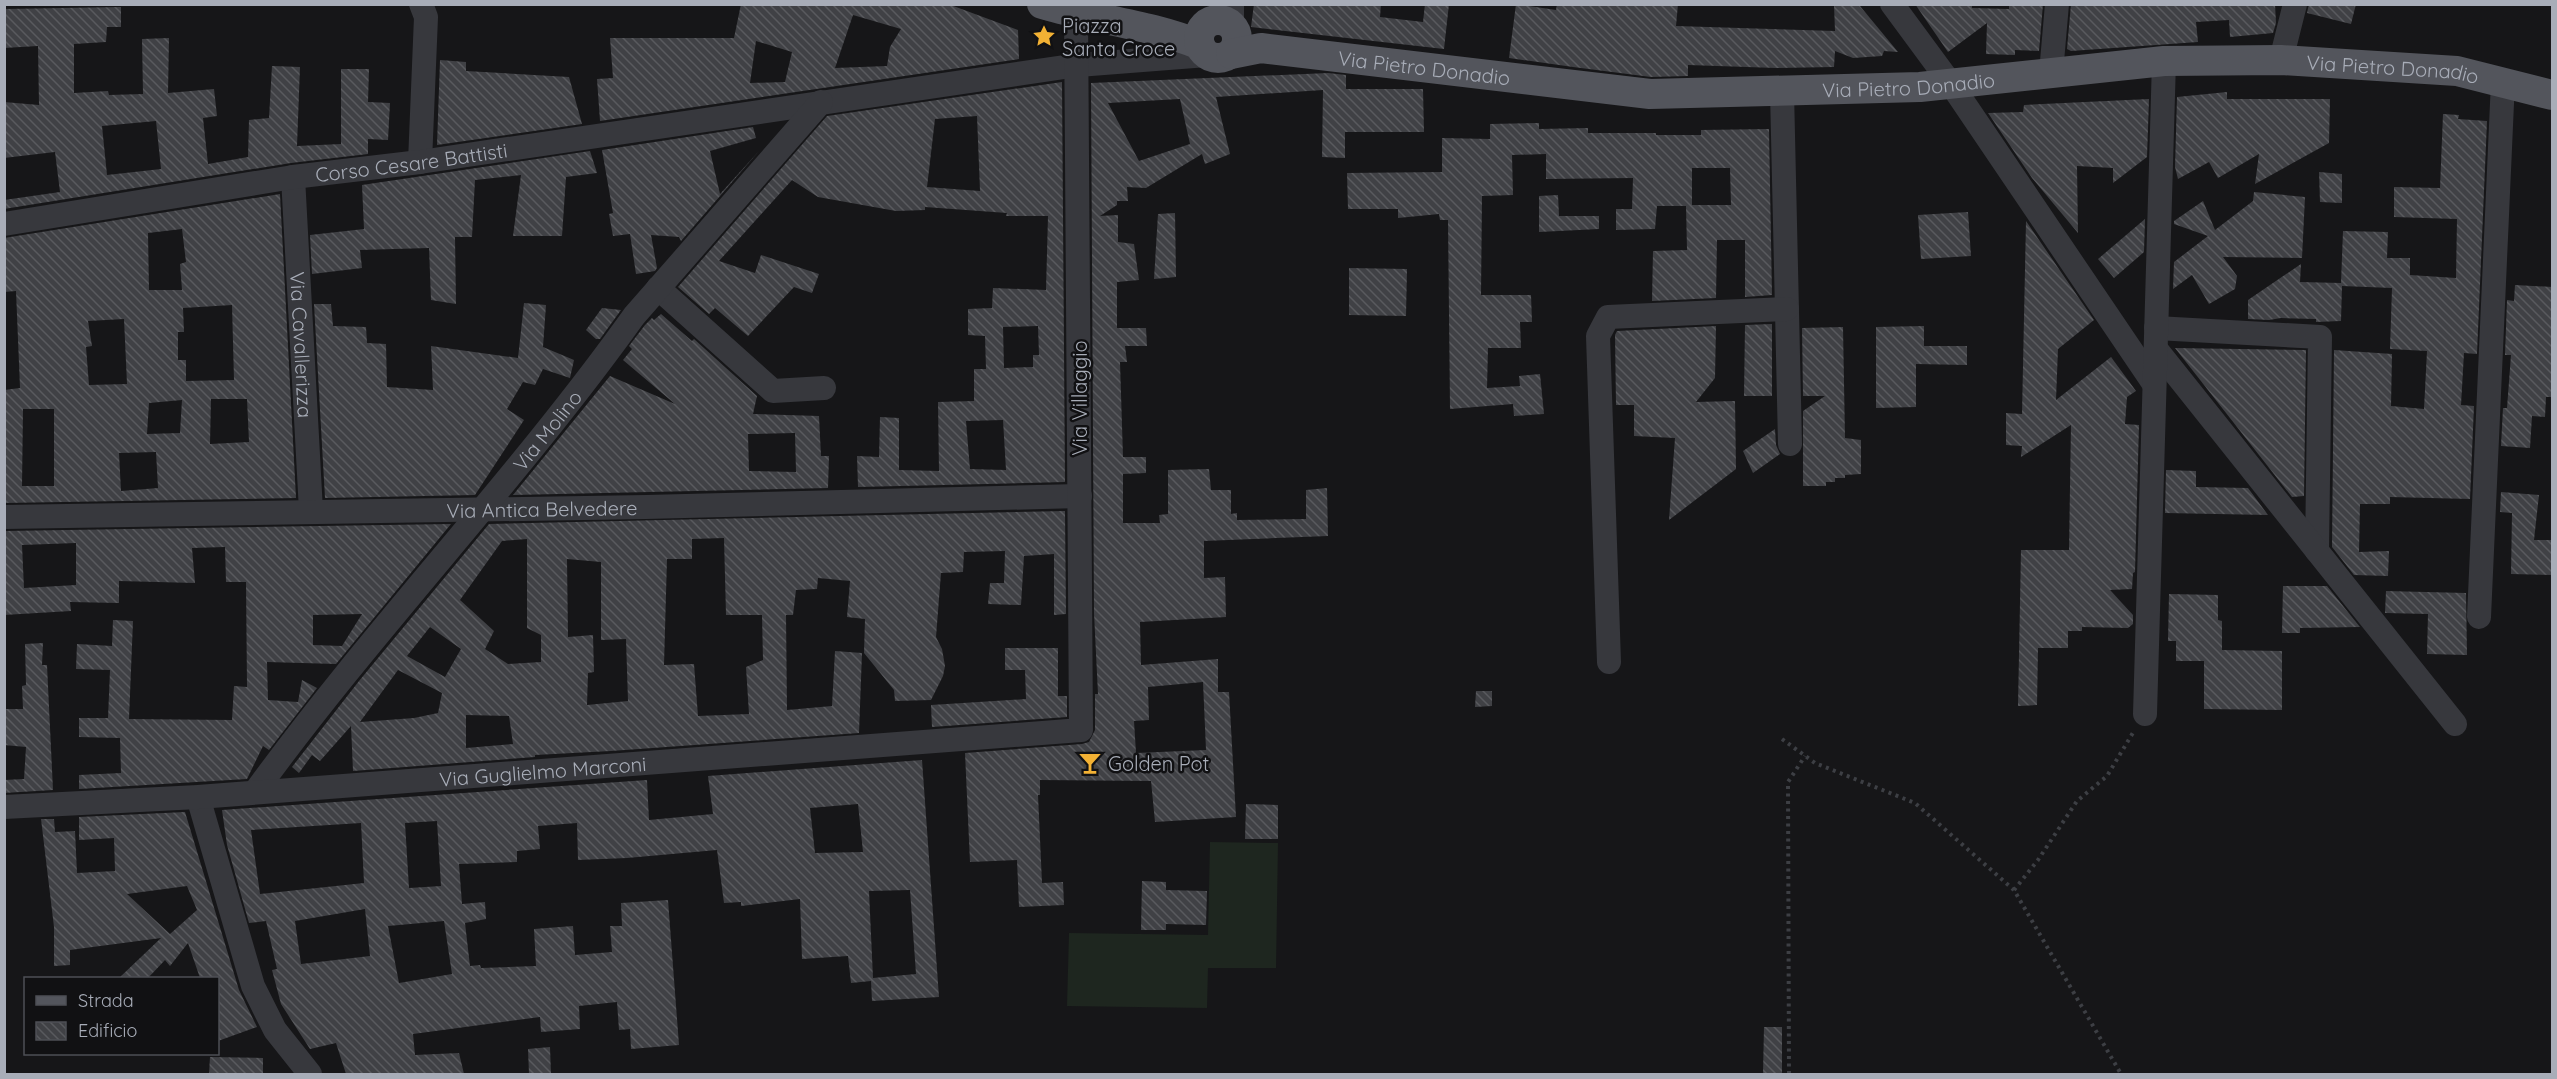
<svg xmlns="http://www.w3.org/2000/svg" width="2557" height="1079" font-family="Quicksand,sans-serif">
	<defs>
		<pattern id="building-back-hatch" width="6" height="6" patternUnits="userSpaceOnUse" patternTransform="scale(1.5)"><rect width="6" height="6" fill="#404145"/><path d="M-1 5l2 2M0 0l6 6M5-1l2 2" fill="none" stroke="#595a5e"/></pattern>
	</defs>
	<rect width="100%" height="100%" fill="#161618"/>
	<path fill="#1e261f" d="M1210 842 1278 843 1276 968H1208L1207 1008 1067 1006 1069 933 1208 935Z"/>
	<g fill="url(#building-back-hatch)" fill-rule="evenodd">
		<path d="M741 4H948L1018 30 1019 59 600 121 597 79 613 78 610 38H734ZM853 15 901 29 890 47 887 66 835 68ZM756 41 792 52 785 82 750 83Z"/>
		<path d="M1254 4H1381L1380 17 1423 22 1425 4H1449L1444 49 1251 27Z"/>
		<path d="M1516 4 1556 10 1557 4H1678L1676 26 1835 31 1834 5 1860 6 1898 52 1884 51 1882 56 1853 58 1835 51 1834 67 1776 68 1688 65V76L1651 77 1573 67 1509 58Z"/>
		<path d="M1915 4H1972V8L2009 9V4H2043L2039 51 2015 50V55L1986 54 1987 23 1948 52Z"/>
		<path d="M2071 4H2275L2276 23 2273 33 2230 37 2229 20 2196 22 2198 42 2071 51 2067 49Z"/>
		<path d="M2309 4H2356L2351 24 2307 13Z"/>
		<path d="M121 7V27H107L106 42 74 44V93L108 91 109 95 143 94 142 39 169 38 168 93 214 89 217 116 203 118 208 164 248 157 249 120 269 118 272 66 300 67 297 146 341 144V69H369L368 102 390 103 388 140 368 139V154L291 163 4 209V200L60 192 55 152 4 158V102L39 105 38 46 4 48V9ZM156 121 161 169 107 175 102 126Z"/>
		<path d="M440 60 466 62V71L569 77 582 124 437 145Z"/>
		<path d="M1328 73 1346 75V89H1423L1424 132H1345V158L1322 157 1323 90 1216 97 1230 154 1205 164 1202 154 1146 188 1127 187 1128 201H1117V205L1100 216 1118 215V242L1134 244 1139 280 1117 282V328H1146L1147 346H1125L1127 362H1120L1123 457H1146V473L1123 474V523H1160L1159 515 1168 514V470L1209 469 1211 490H1231V514L1237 513V520L1306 519V490L1327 488 1328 536 1204 541V578L1225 577 1226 617 1140 622 1141 665 1218 659V692H1229L1236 817 1155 822 1151 781 1040 780V795H1038L1042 883 1063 882 1064 905 1019 907 1017 860 970 862 965 753 1082 744 1089 742 1095 730V694H1098L1094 613 1091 83ZM1180 99 1190 144 1139 161 1108 103ZM1203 682 1206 750 1136 753 1134 721 1149 720 1148 687Z"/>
		<path d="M1062 82 1065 482 858 487 857 456 879 457 880 417 899 418V470L939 471 938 402 974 401V369H986L985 336 968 335V309L992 308 993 288 1046 290 1048 216H1006L1007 213 925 207V210L896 211 818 197 792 180 719 261 755 273 761 255 819 274 812 293 794 287 748 336 715 308 709 314 678 287 827 116ZM977 116 980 191 927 187 935 119ZM1038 326 1039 355H1033V367L1004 368 1003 327ZM1003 420 1006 470 970 469 966 421Z"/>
		<path d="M2227 92V99H2330L2329 143 2255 184 2259 154 2218 178 2209 162 2178 179 2175 167 2177 97Z"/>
		<path d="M2149 99 2147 157 2113 183V168L2077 166 2078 233 2032 178 1988 113 2023 112 2024 105Z"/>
		<path d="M2443 114 2459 115 2458 119 2487 121 2477 354 2464 353 2461 405 2474 406 2470 499 2390 497V504H2360L2359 552 2389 551 2388 576 2354 575 2332 547 2334 350 2392 354 2391 406 2424 409 2427 351 2390 349 2392 288 2342 286 2341 321 2316 322V319L2281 318 2269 320 2248 319V300L2301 264 2300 282 2341 283 2343 231 2388 232 2387 258H2410V275L2456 278 2457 219 2394 217V187L2440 188Z"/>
		<path d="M1539 123V129L1588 128V133H1656V135H1701V130L1769 129 1772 295 1745 297V240H1717L1716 298 1652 301 1653 251 1687 250 1686 206H1657L1655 229 1616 230V209H1632L1633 178 1546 179V154L1512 155 1513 195 1482 196 1481 295H1531L1532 322H1520L1521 348H1488L1487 388 1520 386 1519 376 1540 374 1544 414 1514 416 1513 404 1450 409 1448 220H1440L1439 214 1398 218V209H1348L1347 173 1442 172V138L1490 139V124ZM1692 168H1730L1731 205H1692Z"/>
		<path d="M753 127 756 138 710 151 720 194 759 151 681 241 679 237 651 235 657 268 655 271 636 274 630 234 613 236 609 214 613 213 602 150Z"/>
		<path d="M590 151 597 173 566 177 562 236H513L521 175 475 180 472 237H455L456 304 431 300 429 248 360 250 362 268 312 274 310 235 364 229 362 185Z"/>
		<path d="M2319 172 2342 174V203L2320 202Z"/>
		<path d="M2254 192 2305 197 2302 258 2223 257 2237 276 2235 289 2209 304 2192 275 2173 289 2174 262 2208 236 2174 224V221L2203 201 2215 230 2253 201Z"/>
		<path d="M280 194 296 498 4 503V390L20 388 16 291 4 292V238ZM182 229 186 262 180 264 182 290H149L148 233ZM232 305 234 380 186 381V360H178V332H184L183 308ZM124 319 127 384 89 385 86 347 92 346 88 321ZM211 399H247L249 442 210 444ZM182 400 180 433 147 434 149 403ZM23 409H54V486H22ZM156 452 158 488 121 491 119 453Z"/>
		<path d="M1558 195 1559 216H1599V229L1539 232V196Z"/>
		<path d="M1968 212 1971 256 1921 259 1918 215Z"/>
		<path d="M1175 213 1176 277 1154 279 1158 214Z"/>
		<path d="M2145 219 2144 252 2114 278 2098 259Z"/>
		<path d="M2026 221 2094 320 2058 349 2056 400 2111 357 2136 391 2127 397 2125 424 2139 425 2135 572 2133 573 2132 589 2110 590 2133 615V624L2128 628 2082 627V631H2068V648H2038L2037 705 2018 706 2021 550H2069L2071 425 2021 457 2022 446 2006 445V413L2022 414Z"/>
		<path d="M1349 268 1407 269 1406 316 1349 315Z"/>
		<path d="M2515 285 2553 287V397H2546L2545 417 2532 416 2530 448 2501 446 2503 408H2507L2511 355H2505L2507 300 2514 301Z"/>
		<path d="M524 303 546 305 543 347 574 360 570 378 543 369 535 385 523 382 507 409 524 420 475 495 325 498 314 304H331L333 326 366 327 367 343 386 344 387 387 433 390 431 346 518 358Z"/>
		<path d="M602 308 621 310 600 339H596L586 330Z"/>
		<path d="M661 314 692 341 694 339 757 396 753 414 819 416 821 456H829L828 488 513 495 610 376 675 404 623 360 632 349 629 346 645 325 652 318 654 320ZM795 433 796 472 749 471 748 434Z"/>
		<path d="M1772 324V396H1744L1745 325Z"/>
		<path d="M1716 326 1715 378 1696 402 1735 401 1736 469 1669 520 1675 438 1634 436V405H1616L1615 335 1617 331Z"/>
		<path d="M1924 326V346H1967V365L1916 364V407L1876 408V327Z"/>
		<path d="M1843 327 1845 438 1861 440V474L1845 475V478H1835V482H1826V486H1803V411L1825 396H1803L1802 328Z"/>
		<path d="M2175 348 2306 350 2304 496 2292 497Z"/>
		<path d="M1775 429 1776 445 1780 454 1753 473 1743 451Z"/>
		<path d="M2166 470 2196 471V487L2248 488 2268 515 2165 513Z"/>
		<path d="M2501 492 2539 495 2534 540H2553V575L2511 574 2512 513 2500 512Z"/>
		<path d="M1065 511 1066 614 1054 615V554L1024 556 1021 605 988 604 990 583H1004L1005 551 964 552 963 572 941 573 936 637 942 649 945 666 943 676 931 700 895 701 894 690 864 653 865 619 847 617 850 581 818 578 817 589 796 590 793 615H786L787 710 832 706 835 651 862 653 859 733 611 751 535 755V757L353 771 351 726 320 761 312 755 299 773 292 767 359 681 489 524ZM724 538 726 615H762L763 660 746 667 749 714 698 716 694 664 664 665 667 559H692V539ZM527 539V628L541 635V662L508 664 485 649 494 631 460 600 502 541ZM567 559 601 562V640L626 639 628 701 587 705 588 673 594 672 593 635 568 637ZM430 627 461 649 445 677 407 656ZM398 670 442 693 438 713 414 718 360 722ZM466 715 509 716 513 744 466 748Z"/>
		<path d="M451 524 336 664 267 662 268 700 298 702 302 680 317 688 269 750 263 746 247 779 79 789V775L121 773 120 738 79 737V718H108L110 670 76 669 77 644 112 646 113 620 133 621 129 719 232 720 234 686 247 687 246 582H226L225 547 192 548 195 583 119 581V603L70 602 71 611 4 615V531ZM76 543V585L24 588 22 545ZM362 614 342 646 313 645V615Z"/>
		<path d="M2283 586H2327L2360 627 2300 628V633H2282Z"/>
		<path d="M2386 591 2466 593 2467 655 2427 654 2428 614 2385 613Z"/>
		<path d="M2169 594 2218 595V620L2222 621V650L2282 651V710L2204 709V661H2176V641H2168Z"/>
		<path d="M43 643 42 665H47L53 790 4 793V780L24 779 26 747 4 745V709H23L22 686 26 685 25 644Z"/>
		<path d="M1005 648H1058V696H1067V717L932 727 931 705 1026 699 1025 670H1005Z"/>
		<path d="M1476 691H1492V706L1475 707Z"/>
		<path d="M922 760 939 997 872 1001 871 981 851 983 848 956 802 959 800 899 741 906V902L724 903 717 850 627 858 578 860 577 823 538 826 540 849 517 851V862L459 864 462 904 485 902 486 919 465 923 470 966 480 965 481 968 536 966 534 929 573 926 575 955 612 952 610 926H622L621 903 668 900 679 1045 631 1049 630 1029 619 1030 617 1002 579 1006 580 1029 541 1032 540 1017 413 1034 415 1055 459 1053 464 1074H346L336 1043 310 1049 281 1004 272 970 277 969 266 921 249 923 227 845 222 810 647 780 649 820 713 814 708 776ZM858 804 863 852 815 853 810 808ZM437 821 441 886 409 888 405 823ZM361 823 364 883 260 894 251 830ZM910 890 916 974 873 978 869 891ZM365 909 370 956 301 964 295 921ZM444 921 452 974 399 983 388 926Z"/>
		<path d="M1246 804 1278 805V839H1245Z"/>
		<path d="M185 812 239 990 257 1027 218 1041V978H200L188 943 170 966 165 960 148 978H119L161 938 70 950V965L54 966V927L41 819H54L55 832 75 831 77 873 115 871 114 838 79 840V817ZM187 886 197 910 170 934 127 894Z"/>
		<path d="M1142 881 1166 882V890L1207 891 1206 925 1166 924V930H1141Z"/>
		<path d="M1764 1027H1782V1074H1763Z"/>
		<path d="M550 1047 551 1074H529L528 1049Z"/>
		<path d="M210 1057 263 1058V1074H209Z"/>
	</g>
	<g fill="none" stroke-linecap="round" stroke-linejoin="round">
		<g stroke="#3d3f44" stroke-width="4" stroke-dasharray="3 4.5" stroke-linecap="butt">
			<path d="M1782 739 1815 763 1915 803 2014 890 2121 1074"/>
			<path d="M2014 890 2038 860 2077 801 2107 776 2134 731"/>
			<path d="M1789 1074 1788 782 1805 756"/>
		</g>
		<g stroke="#37383d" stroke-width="24">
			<path d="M1232 4V26"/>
			<path d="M1892 4 1951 84 2154 384"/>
			<path d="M2281 60 2295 4"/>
			<path d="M2051 73 2057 4"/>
			<path d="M1782 91 1790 444"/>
			<path d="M420 162 426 17 421 4"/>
			<path id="s1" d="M293 177 311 511"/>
			<path id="s2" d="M4 224 293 177 420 162 1078 65 1207 55"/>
			<path d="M658 288 773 391 824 388"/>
			<path d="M2156 328 2320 337 2317 551"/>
			<path d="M2156 349 2455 724"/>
			<path id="s3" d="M4 517 646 507 1080 496"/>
			<path d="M2479 617 2503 81"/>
			<path d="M1609 662 1598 336 1608 317 1787 309"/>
			<path d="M2145 714 2164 61"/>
			<path id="s4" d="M255 792C374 628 516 481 634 316L821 102"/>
			<path d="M198 797 253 986 275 1030 310 1074"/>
			<path id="s5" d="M4 807 198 797 1081 730 1076 14"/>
		</g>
		<g stroke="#53555c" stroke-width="30">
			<path d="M1042 4C1095 20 1149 24 1200 45"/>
			<circle cx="1218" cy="39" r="19"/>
			<path id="s6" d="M1231 54 1261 48 1650 94 1920 87 2164 61 2281 60 2457 71 2552 95"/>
		</g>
	</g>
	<defs>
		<g id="sight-bare" transform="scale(1.8)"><path d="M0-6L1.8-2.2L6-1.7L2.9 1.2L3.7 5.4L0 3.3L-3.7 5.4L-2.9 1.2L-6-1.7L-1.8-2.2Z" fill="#f2b134" stroke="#111113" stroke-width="2.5" paint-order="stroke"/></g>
		<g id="bar-bare" transform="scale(1.8)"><path d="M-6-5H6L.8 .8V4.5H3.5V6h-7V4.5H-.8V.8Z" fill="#f2b134" stroke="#111113" stroke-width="2.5" paint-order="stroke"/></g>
	</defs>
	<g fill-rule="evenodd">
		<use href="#sight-bare" x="1044" y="36"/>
		<use href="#bar-bare" x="1090" y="763"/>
	</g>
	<g text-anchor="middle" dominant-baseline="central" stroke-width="5" stroke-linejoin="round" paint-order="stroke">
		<g font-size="20" fill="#a8adb8" stroke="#111113" text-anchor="start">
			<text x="1062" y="25">Piazza<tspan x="1062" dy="23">Santa Croce</tspan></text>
			<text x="1108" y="763">Golden Pot</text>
		</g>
		<g font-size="20" fill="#a8adb8" stroke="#111113">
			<text stroke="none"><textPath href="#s6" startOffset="195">Via Pietro Donadio</textPath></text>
			<text stroke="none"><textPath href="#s6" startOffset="1167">Via Pietro Donadio</textPath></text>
			<text stroke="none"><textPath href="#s6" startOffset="681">Via Pietro Donadio</textPath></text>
			<text stroke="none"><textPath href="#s2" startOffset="412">Corso Cesare Battisti</textPath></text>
			<text stroke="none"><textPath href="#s1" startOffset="168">Via Cavallerizza</textPath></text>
			<text transform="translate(1079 398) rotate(-90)">Via Villaggio</text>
			<text stroke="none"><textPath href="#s4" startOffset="465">Via Molino</textPath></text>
			<text stroke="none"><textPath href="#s3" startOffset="538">Via Antica Belvedere</textPath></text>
			<text stroke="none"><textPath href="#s5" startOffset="540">Via Guglielmo Marconi</textPath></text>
		</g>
	</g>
	<rect width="2557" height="1079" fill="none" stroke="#a8adb8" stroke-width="12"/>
	<rect x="24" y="977" width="195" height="78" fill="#111113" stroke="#4d4f55" stroke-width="1.5"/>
	<rect x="36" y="996" width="30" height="9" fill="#53555c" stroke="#4d4f55" stroke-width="1.5"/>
	<text x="78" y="1007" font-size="18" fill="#a8adb8">Strada</text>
	<rect x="36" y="1022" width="30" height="18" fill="url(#building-back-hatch)" stroke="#4d4f55" stroke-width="1.5"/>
	<text x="78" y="1037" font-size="18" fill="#a8adb8">Edificio</text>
</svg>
